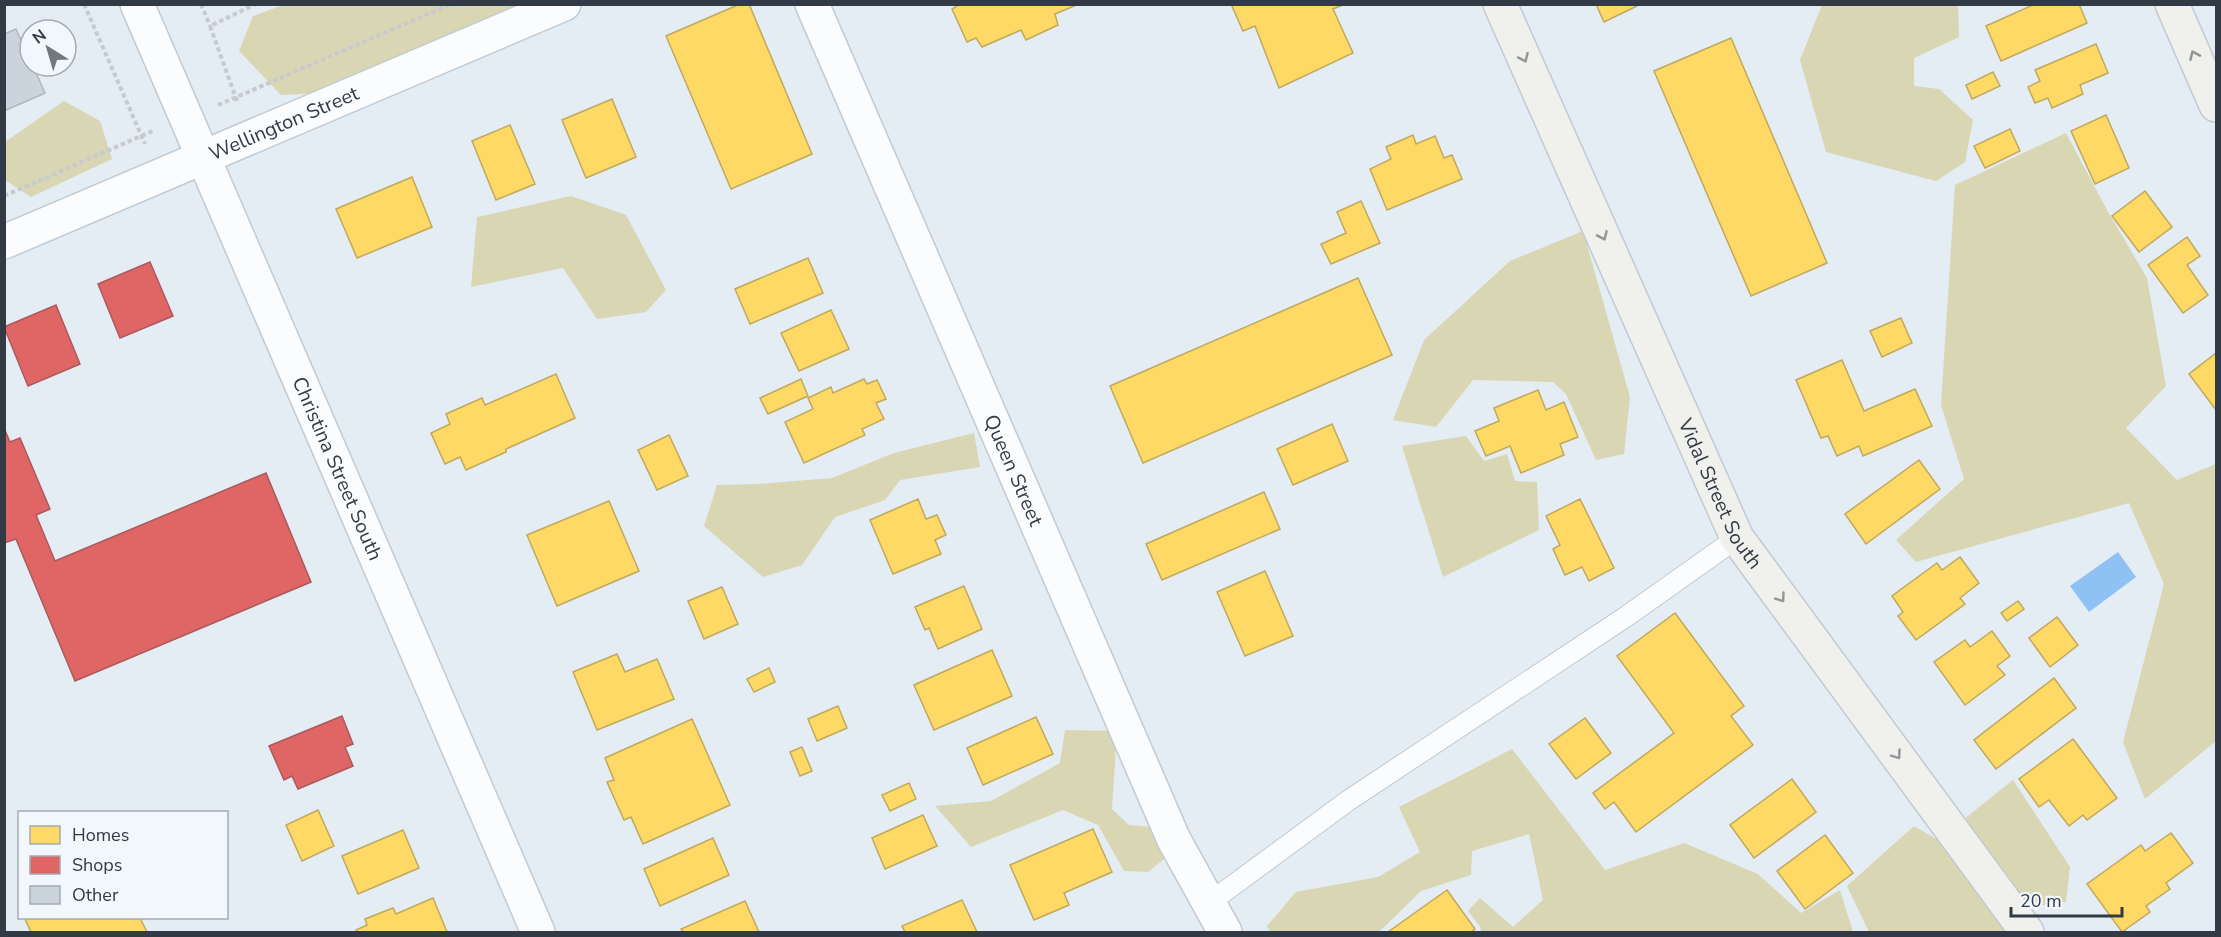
<svg xmlns="http://www.w3.org/2000/svg" width="2221" height="937" font-family="'Nunito Sans',sans-serif">
	<rect width="100%" height="100%" fill="#e4ecf4"/>
	<g fill="#d9d6b3">
		<path d="M283 5H529L317 93 281 95 239 51 253 16Z"/>
		<path d="M1822 5H1958L1959 37 1914 58V86L1939 89 1973 120 1965 162 1936 181 1826 152 1800 60Z"/>
		<path d="M64 101 100 121 112 159 31 197 5 180V142Z"/>
		<path d="M2066 133 2107 210 2147 278 2166 386 2126 428 2177 480 2216 464V741L2145 799 2123 742 2164 584 2129 503 1916 562 1896 540 1964 479 1941 405 1955 185Z"/>
		<path d="M571 196 626 215 666 290 646 312 597 319 563 268 471 287 477 217Z"/>
		<path d="M1583 231 1630 397 1624 454 1596 460 1566 394 1553 382 1473 380 1436 427 1393 420 1424 340 1510 261Z"/>
		<path d="M974 433 980 467 900 480 885 500 835 517 802 565 763 577 704 526 717 485 759 484 832 478 894 453Z"/>
		<path d="M1466 436 1484 461 1507 454 1515 481 1537 482 1539 530 1443 577 1402 446Z"/>
		<path d="M1065 730 1117 731 1112 809 1129 825 1153 827 1170 854 1148 872 1124 871 1098 825 1063 810 971 847 935 806 991 801 1060 763Z"/>
		<path d="M1512 749 1605 870 1684 843 1758 874 1801 913 1840 890 1853 932H1480L1481 928 1468 911 1480 898 1513 927 1543 900 1529 834 1472 851 1471 875 1421 891 1379 932H1270L1267 926 1296 892 1378 877 1420 852 1399 807Z"/>
		<path d="M2013 780 2070 867 2066 902 2028 907 2031 932H1869L1847 886 1914 826 1938 840Z"/>
	</g>
	<path fill="#8fc1f4" d="M2118 552 2136 577 2089 612 2070 586Z"/>
	<g fill="#ffd966" stroke="#c1a95c" stroke-width="1.5">
		<path d="M740 4H749L812 154 731 189 666 36Z"/>
		<path d="M960 4H1079L1055 14 1058 25 1026 40 1021 30 982 47 976 38 967 42 952 9Z"/>
		<path d="M1231 4H1345L1333 9 1353 53 1279 88 1255 26 1243 31Z"/>
		<path d="M1596 4H1641L1604 22Z"/>
		<path d="M2035 4H2079L2087 23 2001 61 1986 26Z"/>
		<path d="M1731 38 1827 263 1751 296 1654 71Z"/>
		<path d="M2096 44 2108 73 2080 85 2083 94 2052 108 2048 98 2035 103 2028 87 2040 81 2035 70Z"/>
		<path d="M1993 72 2000 86 1972 99 1966 85Z"/>
		<path d="M612 99 636 157 586 178 562 120Z"/>
		<path d="M2106 115 2129 168 2095 184 2071 131Z"/>
		<path d="M510 125 535 184 496 200 472 141Z"/>
		<path d="M2010 129 2020 151 1985 168 1974 146Z"/>
		<path d="M1413 135 1416 144 1435 136 1444 158 1452 155 1462 179 1387 210 1370 169 1391 159 1386 147Z"/>
		<path d="M412 177 432 227 357 258 336 209Z"/>
		<path d="M2145 191 2172 227 2139 252 2112 216Z"/>
		<path d="M1361 201 1380 243 1331 264 1321 244 1346 233 1337 212Z"/>
		<path d="M2187 237 2200 256 2187 265 2208 295 2183 313 2148 265Z"/>
		<path d="M808 258 823 293 750 324 735 289Z"/>
		<path d="M1358 278 1392 355 1143 463 1110 386Z"/>
		<path d="M831 310 849 349 799 371 781 333Z"/>
		<path d="M1901 318 1912 343 1882 357 1870 331Z"/>
		<path d="M2216 353V410L2189 374Z"/>
		<path d="M1842 360 1864 411 1915 389 1932 426 1863 456 1859 446 1837 456 1828 436 1821 438 1796 380Z"/>
		<path d="M556 374 575 418 506 449V452L466 470 460 457 445 464 431 433 450 424 446 414 482 398 485 405Z"/>
		<path d="M801 379 808 396 768 414 760 398Z"/>
		<path d="M864 379 867 384 877 380 886 399 876 403 884 419 862 429 865 435 804 463 785 422 813 409 808 398 831 387 833 393Z"/>
		<path d="M1538 390 1546 410 1564 402 1578 437 1560 444 1564 455 1521 473 1510 446 1486 456 1475 431 1499 421 1494 408Z"/>
		<path d="M1332 424 1348 461 1293 485 1277 449Z"/>
		<path d="M669 435 688 476 657 490 638 450Z"/>
		<path d="M1919 460 1940 489 1866 544 1845 514Z"/>
		<path d="M1264 492 1280 529 1162 580 1146 544Z"/>
		<path d="M918 499 926 519 937 515 946 535 935 540 941 554 893 574 870 520Z"/>
		<path d="M1580 499 1614 568 1589 581 1582 567 1565 575 1553 549 1560 545 1546 516Z"/>
		<path d="M609 501 639 571 557 606 527 535Z"/>
		<path d="M1960 557 1979 583 1960 598 1965 604 1916 640 1898 616 1903 612 1892 596 1937 563 1942 570Z"/>
		<path d="M1265 571 1293 636 1245 656 1217 592Z"/>
		<path d="M964 586 982 629 938 649 929 628 925 630 915 607Z"/>
		<path d="M722 587 738 624 704 639 688 601Z"/>
		<path d="M2018 601 2024 609 2007 621 2001 613Z"/>
		<path d="M1675 613 1744 706 1731 716 1753 745 1636 832 1614 802 1605 809 1593 793 1674 733 1617 656Z"/>
		<path d="M2057 617 2078 645 2050 667 2029 638Z"/>
		<path d="M1992 631 2010 656 1997 666 2005 675 1965 705 1934 662 1965 640 1970 647Z"/>
		<path d="M992 650 1012 696 934 730 914 685Z"/>
		<path d="M617 654 625 672 657 659 674 699 597 730 573 672Z"/>
		<path d="M769 668 775 682 754 692 747 679Z"/>
		<path d="M2054 678 2076 708 1996 769 1974 740Z"/>
		<path d="M838 706 847 728 817 741 808 719Z"/>
		<path d="M1036 717 1053 754 983 785 967 748Z"/>
		<path d="M1585 718 1611 753 1576 779 1549 744Z"/>
		<path d="M692 719 730 805 643 844 631 817 624 820 607 782 614 780 605 758Z"/>
		<path d="M2073 739 2117 798 2087 820 2083 815 2069 826 2049 800 2039 807 2019 779Z"/>
		<path d="M802 747 812 771 800 776 790 752Z"/>
		<path d="M1792 779 1816 812 1754 858 1730 825Z"/>
		<path d="M909 783 916 799 890 811 882 795Z"/>
		<path d="M318 810 334 846 302 861 286 825Z"/>
		<path d="M923 815 937 846 885 869 872 838Z"/>
		<path d="M1093 829 1112 872 1064 893 1069 905 1034 920 1010 865Z"/>
		<path d="M403 830 419 868 358 894 342 856Z"/>
		<path d="M2171 833 2193 863 2166 883 2170 889 2146 906 2150 912 2122 932 2087 884 2141 845 2145 851Z"/>
		<path d="M1825 835 1853 873 1805 909 1777 871Z"/>
		<path d="M713 838 729 875 660 906 644 869Z"/>
		<path d="M1447 890 1475 929 1471 932H1388Z"/>
		<path d="M433 898 447 932H357L356 930 367 925 365 919 393 908 396 914Z"/>
		<path d="M962 900 977 932H905L902 926Z"/>
		<path d="M745 901 759 932H683L681 929Z"/>
		<path d="M30 918H140L147 932H31L25 919Z"/>
	</g>
	<g fill="#e06666" stroke="#ac595c" stroke-width="1.5">
		<path d="M150 262 173 316 120 338 98 284Z"/>
		<path d="M56 305 80 364 28 386 4 327Z"/>
		<path d="M4 428 10 442 20 438 50 509 36 515 55 561 266 473 311 582 75 681 16 539 4 543Z"/>
		<path d="M342 716 353 744 345 747 353 766 298 789 292 776 284 780 269 746Z"/>
	</g>
	<path fill="#cbd4dd" stroke="#b0b8c0" stroke-width="1.5" d="M16 29 30 60V66H33L45 93 4 111V34Z"/>
	<g fill="none" stroke-linecap="round" stroke-linejoin="round">
		<g stroke="#c2cad2" stroke-width="22">
			<path id="service" d="M1209 903 1349 800 1627 616 1737 538"/>
		</g>
		<g stroke="#c2cad2" stroke-width="36">
			<g id="minor">
				<path id="s1" d="M812 4 1174 840 1225 932"/>
			</g>
		</g>
		<g stroke="#c2cad2" stroke-width="36">
			<g id="tertiary">
				<path id="s2" d="M137 4 538 932"/>
				<path id="s3" d="M4 242 564 4"/>
			</g>
		</g>
		<g stroke="#c2cad2" stroke-width="36">
			<g id="secondary">
				<path id="s4" d="M1500 4 1737 538 2027 932"/>
				<path d="M2172 4 2216 105"/>
			</g>
		</g>
		<g stroke="#c7cace" stroke-width="4" stroke-dasharray="4.5 3" stroke-linecap="butt">
			<path d="M84 4 145 144"/>
			<path d="M201 4 210 26"/>
			<path d="M237 101 210 26 256 4"/>
			<path d="M218 105 451 4"/>
			<path d="M4 196 155 130"/>
		</g>
		<use href="#service" stroke="#fbfcfd" stroke-width="20"/>
		<use href="#minor" stroke="#fbfcfd" stroke-width="33"/>
		<use href="#tertiary" stroke="#fbfcfd" stroke-width="33"/>
		<use href="#secondary" stroke="#f0f0ec" stroke-width="33"/>
	</g>
	<defs><path id="oneway-chevron" d="M-2-3.5L2.5 0L-2 3.5" fill="none" stroke-width="1.6" stroke-linecap="round" stroke-linejoin="round" transform="scale(1.5)"/></defs>
	<g stroke="#909598">
		<use href="#oneway-chevron" transform="translate(2194 55) rotate(-114)"/>
		<use href="#oneway-chevron" transform="translate(1524 58) rotate(66)"/>
		<use href="#oneway-chevron" transform="translate(1603 236) rotate(66)"/>
		<use href="#oneway-chevron" transform="translate(1781 598) rotate(54)"/>
		<use href="#oneway-chevron" transform="translate(1897 755) rotate(54)"/>
	</g>
	<g text-anchor="middle" dominant-baseline="central" stroke-width="6" stroke-linejoin="round" paint-order="stroke">
		<g font-size="20" fill="#313a45" stroke="#f2f7fd">
			<text stroke="none"><textPath href="#s3" startOffset="304">Wellington Street</textPath></text>
			<text stroke="none"><textPath href="#s2" startOffset="506">Christina Street South</textPath></text>
			<text stroke="none"><textPath href="#s1" startOffset="508">Queen Street</textPath></text>
			<text stroke="none"><textPath href="#s4" startOffset="537">Vidal Street South</textPath></text>
		</g>
	</g>
	<rect width="2221" height="937" fill="none" stroke="#313a45" stroke-width="12"/>
	<rect x="18" y="811" width="210" height="108" fill="#f2f7fd" stroke="#a5abb3" stroke-width="1.5"/>
	<rect x="30" y="826" width="30" height="18" fill="#ffd966" stroke="#a5abb3" stroke-width="1.5"/>
	<text x="72" y="841" font-size="18" fill="#313a45">Homes</text>
	<rect x="30" y="856" width="30" height="18" fill="#e06666" stroke="#a5abb3" stroke-width="1.5"/>
	<text x="72" y="871" font-size="18" fill="#313a45">Shops</text>
	<rect x="30" y="886" width="30" height="18" fill="#cbd4dd" stroke="#a5abb3" stroke-width="1.5"/>
	<text x="72" y="901" font-size="18" fill="#313a45">Other</text>
	<g transform="translate(48 48) rotate(323)"><circle r="28" fill="#f2f7fd" stroke="#a5abb3" stroke-width="1.5"/>
	<path d="M0-4.5L10 22L0 15L-10 22Z" fill="#707882"/>
	<text y="-9" font-size="16" font-weight="bold" text-anchor="middle" fill="#313a45">N</text>
	</g>
	<path d="M2011 907v9h111v-9" fill="none" stroke="#313a45" stroke-width="3"/>
	<text x="2020" y="907" font-size="18" fill="#313a45" stroke="#f2f7fd" stroke-width="4.5" paint-order="stroke">20 m</text>
</svg>
